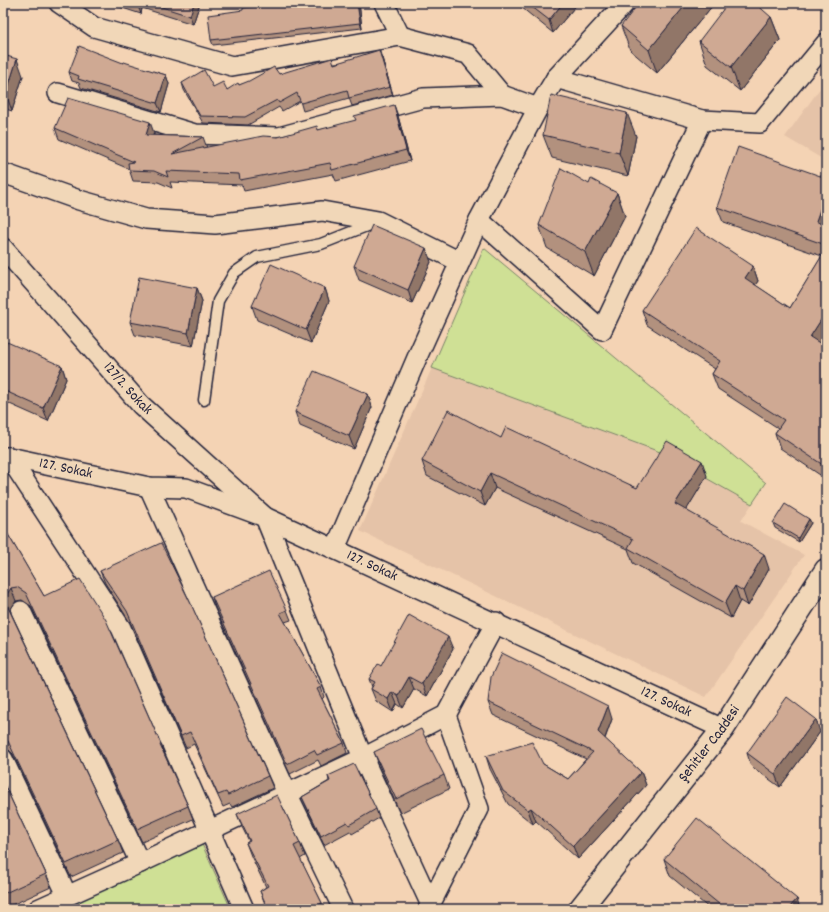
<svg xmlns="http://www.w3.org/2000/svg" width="829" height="912" font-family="Dekko,sans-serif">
	<rect width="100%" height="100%" fill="#f4d3b4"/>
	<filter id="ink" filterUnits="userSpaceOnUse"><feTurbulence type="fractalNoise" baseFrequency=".025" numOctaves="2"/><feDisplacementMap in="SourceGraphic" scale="8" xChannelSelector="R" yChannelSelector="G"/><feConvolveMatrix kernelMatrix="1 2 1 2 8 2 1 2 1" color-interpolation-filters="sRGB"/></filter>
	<g filter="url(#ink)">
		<g fill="#e5c3a8">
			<path d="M826 80V161L785 137Z"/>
			<path d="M432 368 660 452 752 504 741 521 804 555 706 697 360 531Z"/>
		</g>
		<g fill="#cfe095" stroke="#788168">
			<path d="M484 248 766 483 752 504 660 452 432 368Z"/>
			<path d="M201 842 231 909H60Z"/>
		</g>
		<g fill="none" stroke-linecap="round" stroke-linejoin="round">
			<g stroke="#22223b" stroke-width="13">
				<path id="service" d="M204 400 218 301 234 273 257 257 321 244 374 223"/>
			</g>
			<g stroke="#22223b" stroke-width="22">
				<g id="minor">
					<path d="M59 3 94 27 232 66 400 36 468 54 502 95"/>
					<path d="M384 3 400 36"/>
					<path d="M556 78 702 120 760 123 826 43"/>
					<path d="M58 93 195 134 279 137 423 98 502 95 538 108"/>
					<path d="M3 173 79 200 146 219 215 224 322 211 378 221 460 262"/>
					<path d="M479 220 602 330 702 120"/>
					<path id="s1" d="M3 248 141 405 265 517 363 758 430 903"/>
					<path id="s2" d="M3 457H9L149 487 186 488 265 517 723 729"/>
					<path d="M9 457 121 628 244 909"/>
					<path d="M149 487 287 793 343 909"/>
					<path d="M335 549 419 353 479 220 538 108 556 78 625 3"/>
					<path d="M21 611 140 863"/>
					<path d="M3 759 67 895"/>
					<path d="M38 909 140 863 363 758 446 715 496 622"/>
					<path d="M428 909 479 809 446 715"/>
				</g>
			</g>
			<g stroke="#22223b" stroke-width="25">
				<g id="tertiary">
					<path id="s3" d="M580 909 723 729 826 570"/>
				</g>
			</g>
			<use href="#service" stroke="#f1d7b8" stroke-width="10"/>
			<use href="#minor" stroke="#f1d7b8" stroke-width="19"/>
			<use href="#tertiary" stroke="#f1d7b8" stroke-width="22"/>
		</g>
		<g fill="#b2917e" stroke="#22223b">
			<path d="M107 3H200L193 24 142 8 141 14Z"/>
			<path d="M359 3 362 28 213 45 211 40 243 10Z"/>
			<path d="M516 3H578L553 33Z"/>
			<path d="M713 5 657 73 630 50 621 26Z"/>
			<path d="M771 17 780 40 740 91 707 65 699 41Z"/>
			<path d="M3 55 23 76 12 111 3 108Z"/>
			<path d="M382 58 393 95 352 106 349 98 303 111 300 101 282 111 279 107 248 125 203 123 184 90 182 83 213 87 227 90 239 85 279 74 334 63Z"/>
			<path d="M123 63 166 75 169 84 161 112 81 88 79 83 72 81 69 72Z"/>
			<path d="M398 116 410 161 336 181 333 174 244 191 242 185 170 182 172 188 158 182 133 181 129 169 59 139 55 128 154 133V135L203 137 207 148 318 130Z"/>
			<path d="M543 135 636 136 628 176 552 158Z"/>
			<path d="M826 178V223L825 226 826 227V335L821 344 826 347V479L780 448 775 433 778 428 718 389 712 374 715 369 647 325 642 310 753 266 758 281 755 285 790 308 822 256 723 222 717 207Z"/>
			<path d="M589 184 617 193 625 216 594 276 547 248 539 225Z"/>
			<path d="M431 262 412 303 359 280 354 266Z"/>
			<path d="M197 288 202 301 193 346 135 335 130 322Z"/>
			<path d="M325 288 329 301 311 343 257 320 252 306Z"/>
			<path d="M3 352 62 366 66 379 48 421 3 401Z"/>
			<path d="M368 394 372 407 354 449 300 426 295 412Z"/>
			<path d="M501 438 637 488 707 476 686 510 769 569 748 606 740 601 731 618 633 563 628 549 495 488 485 506 427 476 422 461Z"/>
			<path d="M809 519 811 523 799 542 775 528 773 523Z"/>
			<path d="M3 526 44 596 161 744 165 758 188 806 193 819 142 842 31 606 22 600 16 601 10 610V611L118 840 123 853 71 877 13 754 9 750 3 749Z"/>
			<path d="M100 571 268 776 273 788 232 807 230 804 223 807 194 744 186 748 131 624 105 583Z"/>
			<path d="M212 597 287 610 291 620 285 622 321 687 324 697 322 699 344 743 347 753 321 766 318 760 290 774 215 607Z"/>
			<path d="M453 649 427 696 414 689 403 708 397 704 393 712 376 701 371 689 372 687 369 679 381 666Z"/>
			<path d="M488 702 612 719 605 739 641 772 646 785 578 859 536 821 533 824 508 804 490 769 486 756 543 764 568 779 586 759 493 715Z"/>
			<path d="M820 732 780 787 751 766 747 753Z"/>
			<path d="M374 752 444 775 449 789 400 813 379 765Z"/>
			<path d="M328 776 376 809 379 818 352 834 350 831 324 845 306 806 302 797 329 781Z"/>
			<path d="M3 782 46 874 51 887 3 909Z"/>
			<path d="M237 814 300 843 305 856 300 859 322 903 324 909H267L260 891 266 887 251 856 246 843 249 841 242 827Z"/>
			<path d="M664 859 797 899 800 909H710L670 876Z"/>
		</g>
		<g fill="#917667" stroke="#22223b">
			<path d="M139 3H141L142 8 141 14 138 6Z"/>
			<path d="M194 3H200L193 24 190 16Z"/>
			<path d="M357 3H359L362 28 360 23Z"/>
			<path d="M563 3H578L553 33 549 20Z"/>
			<path d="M687 3H713V5L657 73 649 50Z"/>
			<path d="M771 17 780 40 740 91 731 67Z"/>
			<path d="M379 50 382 58 393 95 390 87Z"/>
			<path d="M17 59 23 76 12 111 6 94Z"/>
			<path d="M166 75 169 84 161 112 157 103Z"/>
			<path d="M394 105 398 116 410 161 406 150Z"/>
			<path d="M627 113 636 136 628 176 619 153Z"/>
			<path d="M150 122 154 133 150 146 146 135Z"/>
			<path d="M826 192V223L822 236 816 221Z"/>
			<path d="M617 193 625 216 594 276 585 252Z"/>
			<path d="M426 248 431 262 412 303 408 290Z"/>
			<path d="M753 266 758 281 750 293 745 278Z"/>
			<path d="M197 288 202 301 193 346 188 333Z"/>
			<path d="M325 288 329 301 311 343 306 330Z"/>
			<path d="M826 312V335L815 352 810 337Z"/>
			<path d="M62 366 66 379 48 421 43 408Z"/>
			<path d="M368 394 372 407 354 449 349 436Z"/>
			<path d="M702 461 707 476 681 519 675 504Z"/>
			<path d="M490 473 495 488 485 506 480 492Z"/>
			<path d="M809 519 811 523 799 542 798 538Z"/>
			<path d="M764 554 769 569 748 606 743 591Z"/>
			<path d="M735 586 740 601 731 618 725 603Z"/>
			<path d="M11 588 16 601 10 610 11 616 6 603 5 597Z"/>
			<path d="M448 637 453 649 427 696 422 684Z"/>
			<path d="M409 677 414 689 403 708 398 696Z"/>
			<path d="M392 692 397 704 393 712 388 699Z"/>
			<path d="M608 706 612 719 602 746 598 732Z"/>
			<path d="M816 719 820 732 780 787 775 774Z"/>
			<path d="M641 772 646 785 578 859 573 846Z"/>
			<path d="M531 808 536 821 533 824 528 810Z"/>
			<path d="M797 899 800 909H788Z"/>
		</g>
		<g fill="#cfa993" stroke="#22223b">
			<path d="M129 3H139L138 6Z"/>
			<path d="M149 3H194L190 16Z"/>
			<path d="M289 3H357L360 23 211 40 208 15 243 10V8Z"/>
			<path d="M527 3H563L549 20Z"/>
			<path d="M639 3H687L649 50 621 26Z"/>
			<path d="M728 3H755L771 17 731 67 699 41Z"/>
			<path d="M79 46 123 63 124 62 166 75 157 103 78 79 79 76 69 72Z"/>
			<path d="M379 50 390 87 349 98 347 90 301 103 297 93 279 103 277 100 245 117 200 116 182 83 204 70 213 87 223 82 227 90 238 83 239 85 249 81 274 67 279 74 332 58 334 64Z"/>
			<path d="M3 55 17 59 6 94 3 93Z"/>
			<path d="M551 95 627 113 619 153 543 135Z"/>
			<path d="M68 98 150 122 146 135 203 137 172 154 263 136 278 137 317 126 318 130 356 120 354 116 394 105 406 150 332 170 330 163 240 180 239 174 166 171 168 177 154 171 129 170 128 163 134 162 55 128Z"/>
			<path d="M738 147 826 178V192L816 221 826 227V245L717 207Z"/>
			<path d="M561 168 589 184 591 179 617 193 585 252 539 225Z"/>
			<path d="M372 225 426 248 408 290 354 266Z"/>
			<path d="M696 228 753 266 745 278 790 308 826 249V312L810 337 826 347V467L775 433 784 420 712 374 720 361 642 310Z"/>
			<path d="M271 264 325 288 306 330 252 306Z"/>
			<path d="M139 277 197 288 188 333 130 322Z"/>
			<path d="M7 342 62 366 43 408 3 390V352Z"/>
			<path d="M314 371 368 394 349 436 295 412Z"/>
			<path d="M448 410 501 438 506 427 637 488 667 441 702 461 675 504 764 554 743 591 735 586 725 603 628 548 633 539 490 473 480 492 422 461Z"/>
			<path d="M785 504 809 519 798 538 773 523Z"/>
			<path d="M3 526 44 596 80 579 106 620 161 744 160 745 188 806 137 829 26 593 17 587 11 588 5 597 6 603 118 840 66 864 8 741 4 737H3Z"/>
			<path d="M161 543 191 604 268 776 228 795 226 792 218 795 190 732 181 736 127 611 100 571Z"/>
			<path d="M269 571 287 610 280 613 321 687 317 689 344 743 317 755 314 750 287 764 212 597Z"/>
			<path d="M409 615 448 637 422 684 409 677 398 696 392 692 388 699 371 689 375 682 369 679 378 664 381 666Z"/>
			<path d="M502 653 608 706 598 732 641 772 573 846 531 808 528 810 503 791 486 756 532 742 543 764 568 779 593 752 488 702 491 677Z"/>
			<path d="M787 697 816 719 775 774 747 753Z"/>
			<path d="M421 729 444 775 396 799 374 752Z"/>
			<path d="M354 764 376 809 349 825 347 822 321 836 302 797 330 781 328 776Z"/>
			<path d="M3 782 46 874 3 894Z"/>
			<path d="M277 795 300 843 294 846 322 903 311 909H268L260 891 268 886 246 843 250 841 237 814Z"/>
			<path d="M697 818 797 899 788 909H725L664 859Z"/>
		</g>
	</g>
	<g text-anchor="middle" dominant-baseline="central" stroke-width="4" stroke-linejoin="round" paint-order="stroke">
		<g font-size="15" fill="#22223b" stroke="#f1d7b8">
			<text stroke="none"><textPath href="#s1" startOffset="188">127/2. Sokak</textPath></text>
			<text stroke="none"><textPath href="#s2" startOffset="64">127. Sokak</textPath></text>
			<text stroke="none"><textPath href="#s2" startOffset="388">127. Sokak</textPath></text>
			<text stroke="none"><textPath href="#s2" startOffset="712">127. Sokak</textPath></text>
			<text stroke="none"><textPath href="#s3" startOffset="210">Şehitler Caddesi</textPath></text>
		</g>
	</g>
	<rect width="829" height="912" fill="none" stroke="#f1d7b8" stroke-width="16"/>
	<rect x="8" y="8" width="813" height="896" fill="none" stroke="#22223b" stroke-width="1.5" filter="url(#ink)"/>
</svg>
